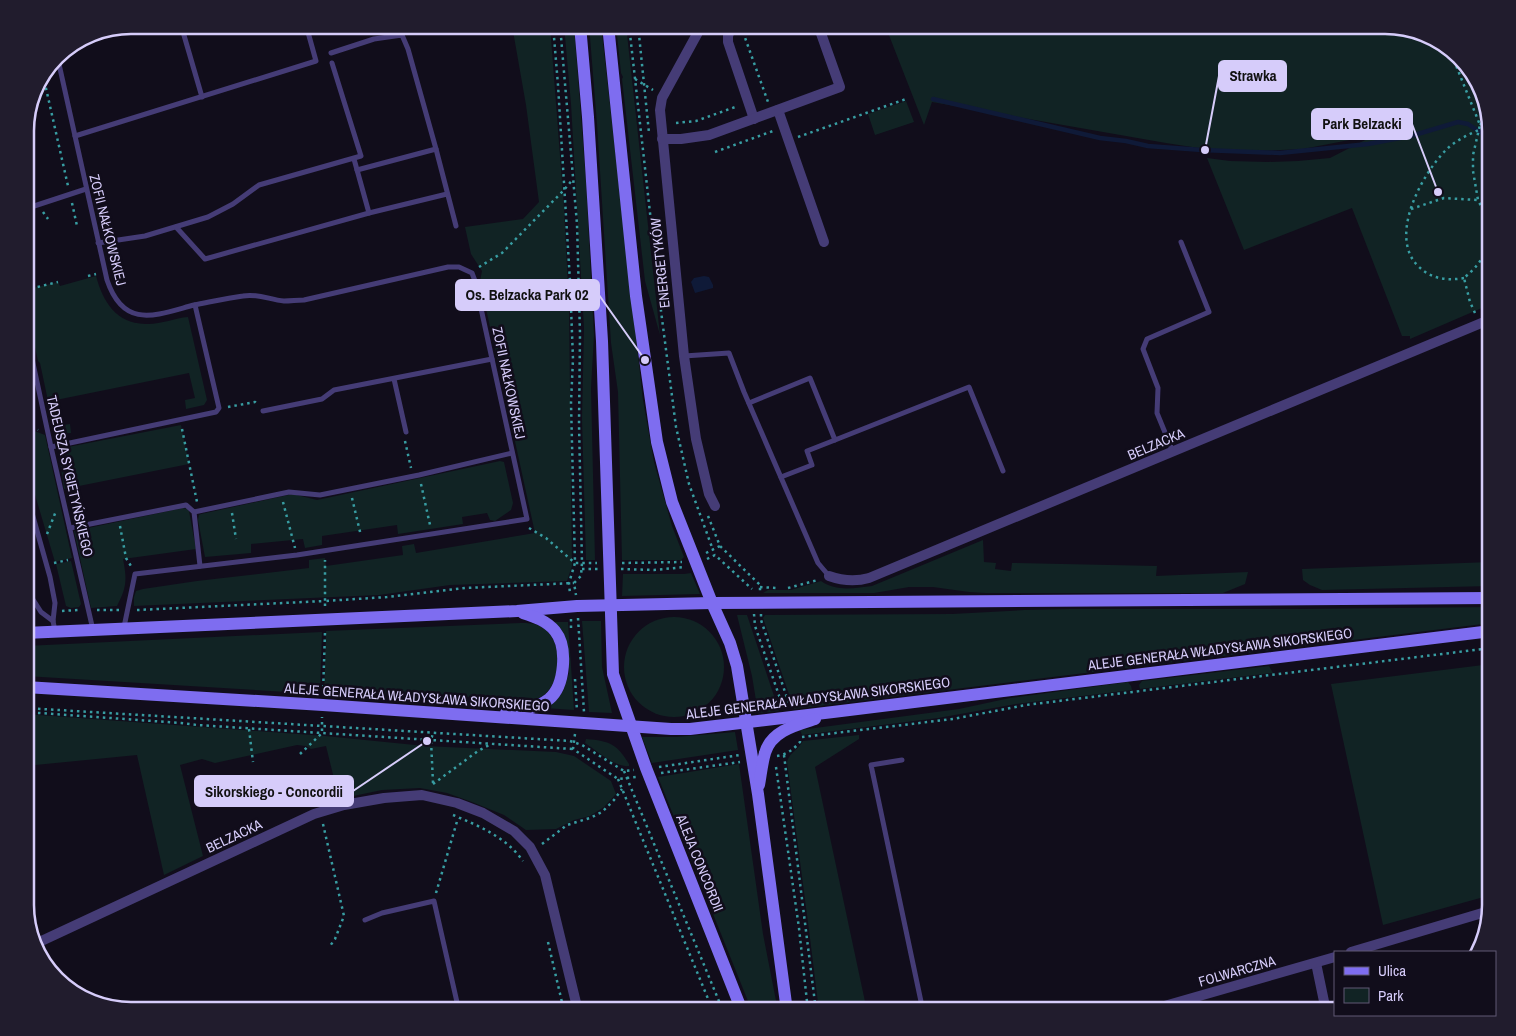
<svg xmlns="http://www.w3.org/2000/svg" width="1516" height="1036" font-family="'Archivo Narrow',sans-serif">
	<rect width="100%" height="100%" fill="#110d1b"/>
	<g fill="#112324">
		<path d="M532 25H550L564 208 569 305 572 566 567 581 450 585 379 595 134 606V597L136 591 143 589 197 581 309 568V560L325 558 326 566 403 555 402 546 414 544 416 553 535 533 480 281 482 271 471 254 465 227 523 219 539 202 526 105 513 31 532 28Z"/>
		<path d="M564 25H574L586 182 594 335 591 388 595 560H586L582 419 584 328 571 104Z"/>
		<path d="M589 25H601L643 400 654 462 672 526 684 557 681 560H622L618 392 611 343 597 124Z"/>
		<path d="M616 25H626L660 335 645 281 622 79 623 77 621 73Z"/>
		<path d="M885 25H1385L1444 43 1477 78 1491 130V304L1410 339V336H1402L1352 208 1244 250 1207 158 1230 161 1267 162 1298 161 1330 158 1375 135 1303 149 1258 151 1205 149 1166 143 932 102 924 125Z"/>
		<path d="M906 101 914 122 875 135 868 114Z"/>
		<path d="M96 276C103 302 116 323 145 324 160 325 174 318 188 317L207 400 204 405 186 409 185 400 195 398 189 373 51 401 56 426 70 424 71 433 58 434 54 429 40 363 38 361 25 301V290L58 282 60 286Z"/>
		<path d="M25 410 29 429 45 435 72 558 55 562 33 488 25 455Z"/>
		<path d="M181 425 189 464 64 489 59 455 62 451 68 447Z"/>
		<path d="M500 461 504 462 513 503 511 510 495 521 490 520 487 513 462 517 463 524 398 534 397 525 322 536V545L305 548 303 539 251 544V553L205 557 198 520 199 515 201 514 293 494 317 500Z"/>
		<path d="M183 508 187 509 189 511 196 549 123 559C127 579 127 587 117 606L91 608 74 531Z"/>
		<path d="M983 540 984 562 996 563 995 569 1011 571 1012 563 1157 566 1156 576 1248 572 1245 584 1223 593H985L969 592 933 587H909L874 593H763L768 590H791L821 581C836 592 855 588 872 586Z"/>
		<path d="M71 561 81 604 79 607 71 608 66 606 56 564Z"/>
		<path d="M1491 562V586L1322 590 1310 585 1303 580 1302 569Z"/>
		<path d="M691 573 700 594 622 596 623 574H684Z"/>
		<path d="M1491 607V623L794 709 763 618 765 615 952 614 1025 610 1070 609H1297Z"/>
		<path d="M737 615H747L779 711 758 713 752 676Z"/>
		<circle cx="674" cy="667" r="50"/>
		<path d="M582 621H601L602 667 612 713 589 712Z"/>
		<path d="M554 622H568L574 710 544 708 560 696 564 689 569 673 567 644Z"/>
		<path d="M521 623C527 623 534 623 540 626 563 637 563 679 545 694 537 701 528 700 519 700L403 693 324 696 326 631Z"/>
		<path d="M322 632 320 694 25 676V646Z"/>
		<path d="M1491 664V895L1383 925 1331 684Z"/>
		<path d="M1269 666 1273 673 1140 689 1139 685 1142 681Z"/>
		<path d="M1128 682 1131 686 1132 690 1016 704 938 718 802 735 800 730 959 709 1010 698Z"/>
		<path d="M25 714 325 736 425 746 556 752 574 756 611 781 616 794 604 807 590 816 574 820 556 829 526 830 504 815 472 802 447 793 420 788 382 790 339 799 326 746 311 749 306 746 297 745 215 763 202 759 180 765 203 856 164 875 137 755 25 766Z"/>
		<path d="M735 732 738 750 652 763 642 737H676Z"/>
		<path d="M859 735V739L815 767 867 1011H819L809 930 787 762C789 753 799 749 803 741Z"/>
		<path d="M586 739C610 741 617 744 629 764V766C616 768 596 750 585 743Z"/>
		<path d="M739 764 763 934 778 1011H752L658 777Z"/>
		<path d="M25 877 37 933 31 932 25 912Z"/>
	</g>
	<g fill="#0f1a38">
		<path d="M1491 129V197C1485 176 1479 155 1483 134Z"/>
		<path d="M704 276 709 277 713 285V288L695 293 691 282 694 278Z"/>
	</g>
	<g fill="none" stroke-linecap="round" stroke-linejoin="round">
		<path stroke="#0f1a38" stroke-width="4.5" d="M933 99 1100 138 1126 141 1148 146 1202 150 1280 153 1368 144 1411 136 1458 122 1468 124 1483 134"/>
		<g stroke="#389da2" stroke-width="2.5" stroke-dasharray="2.5 4" stroke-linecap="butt">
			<path d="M553 25 558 85 570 281 573 359 571 403 575 563H597"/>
			<path d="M560 25 577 224 580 334 579 424 582 563 581 576 574 583 576 595"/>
			<path d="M629 25 661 311 676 427 689 484 713 550"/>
			<path d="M638 25 649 133"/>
			<path d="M743 32 768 102"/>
			<path d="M1449 48 1480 125 1473 155V171L1478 200 1491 226"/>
			<path d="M43 75 68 186"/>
			<path d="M635 79 653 90"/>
			<path d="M676 123 696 121 738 106"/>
			<path d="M1480 125 1487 117"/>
			<path d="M798 137 906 99"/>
			<path d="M715 152 773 131"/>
			<path d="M72 203 77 226"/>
			<path d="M1411 209 1444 198 1478 200"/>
			<path d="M43 212 48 219"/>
			<path d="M479 267 502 253 564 190 573 179"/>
			<path d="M88 276 96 274"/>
			<path d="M1464 278C1447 281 1431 279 1418 266 1388 236 1422 174 1446 150 1455 141 1467 135 1479 130"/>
			<path d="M25 290 58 282"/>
			<path d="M25 298 27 297V300"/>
			<path d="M25 301 29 317"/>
			<path d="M1475 313 1470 302 1464 278C1485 260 1485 253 1491 228"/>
			<path d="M25 402 31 426 38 430"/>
			<path d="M228 407 255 402 257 404"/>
			<path d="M182 429 197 502"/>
			<path d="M405 441 411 468"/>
			<path d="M421 484 430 525"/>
			<path d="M352 498 361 536"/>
			<path d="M283 502 295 548"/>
			<path d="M232 513 236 539"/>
			<path d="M708 516 720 546 760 585V591"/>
			<path d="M120 526 126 558 131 566"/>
			<path d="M529 528 546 538 575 563 569 583 570 594"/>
			<path d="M47 534 56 511"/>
			<path d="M706 553 720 546"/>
			<path d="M707 559 715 555 752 589"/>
			<path d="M54 563 68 560"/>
			<path d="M622 563 682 562"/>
			<path d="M582 569H598"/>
			<path d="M621 569 654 570 685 567"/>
			<path d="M760 587 777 588"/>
			<path d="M788 588 818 580"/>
			<path d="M325 606V601L387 597 465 588 574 583"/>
			<path d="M97 610H119"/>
			<path d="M137 610 325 601V560"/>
			<path d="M62 611 79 610"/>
			<path d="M754 614 755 626 783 707"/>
			<path d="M761 614V620L789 704"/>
			<path d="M578 618 584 712"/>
			<path d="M571 619V631"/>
			<path d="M575 679 577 711"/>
			<path d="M323 694 325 632"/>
			<path d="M25 708 570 741 582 745 624 771 634 770"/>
			<path d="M25 712 181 723 197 725 572 749"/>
			<path d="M249 729 253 762"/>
			<path d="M575 734 573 749 618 779 636 777"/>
			<path d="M802 737 953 719 1026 705 1491 648"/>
			<path d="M300 754 322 733V717"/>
			<path d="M784 755 816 1011"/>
			<path d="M777 756C786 755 794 749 800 742V738"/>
			<path d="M659 767 740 755"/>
			<path d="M776 767 799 928 808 1011"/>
			<path d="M624 771 723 1011"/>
			<path d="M661 773 740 762"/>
			<path d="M618 779 713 1011"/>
			<path d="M433 783 431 740 433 733"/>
			<path d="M433 784 478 751 491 744"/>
			<path d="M453 815C479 826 506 837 523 861"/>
			<path d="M323 824 344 916 335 939 330 946"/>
			<path d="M542 844 567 825 590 818 602 812 614 800 622 789"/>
			<path d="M436 893 458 818"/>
			<path d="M548 942 564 1011"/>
		</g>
		<g stroke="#453c76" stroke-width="5">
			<path d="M181 25 202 97"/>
			<path d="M331 53 374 39 402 35 408 49 436 149 357 170"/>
			<path d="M57 55 107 280C124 330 156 315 194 305 210 302 227 298 243 296 258 293 270 300 284 301 291 301 297 300 304 300L448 267H459L472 273 475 281 527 519 297 555 135 574 124 627"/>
			<path d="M75 136 316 61 306 25"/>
			<path d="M436 149 456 226"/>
			<path d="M354 159 369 213"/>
			<path d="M25 209 86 189"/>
			<path d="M176 227 205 259 369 213 447 194"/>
			<path d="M98 243 145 236 208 217 233 204 259 185 361 156 332 63"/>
			<path d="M25 326 51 447 93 630"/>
			<path d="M684 356 729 353 744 392 818 563 829 576"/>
			<path d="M394 379 406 432"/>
			<path d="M749 403 810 378 835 440 969 387 1003 471"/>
			<path d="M263 411 322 399 334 390 492 359"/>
			<path d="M51 447 216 412 219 408 195 305"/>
			<path d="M1173 452 1157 413 1158 388 1143 349 1147 339 1209 312 1181 242"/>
			<path d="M781 477 812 465 807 451 835 440"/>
			<path d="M25 488 50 577 55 603 53 621 55 631"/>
			<path d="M194 512 289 492 320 495 419 475 512 453"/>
			<path d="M70 528 186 505 194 512 200 566"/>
			<path d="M25 587 41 612 53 621"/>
			<path d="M902 760 871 765 923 1011"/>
			<path d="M365 920 382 913 434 901 459 1011"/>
		</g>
		<g stroke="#453c76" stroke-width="10">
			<path d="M702 25 662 98 660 110 684 356 696 439 709 494 715 506"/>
			<path d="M732 25 728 36V42L754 119"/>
			<path d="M778 110 824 242"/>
			<path d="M662 139H681L709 135 840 87 818 25"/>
			<path d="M829 576C843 581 855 582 869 578L1491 319"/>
			<path d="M35 944 314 814 344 805 384 798 422 795 457 803 483 813 514 831 530 847 545 875 578 1011"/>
			<path d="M1351 952 1489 911"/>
			<path d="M1316 963 1326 1011"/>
			<path d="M1147 1011 1335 957"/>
		</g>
		<g stroke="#7e6df0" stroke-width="12">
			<path d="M580 25 588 117 602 341 613 674 646 768 742 1011"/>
			<path d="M608 25 636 296 657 442 672 502 712 603 730 643 737 666 758 794 787 1011"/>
			<path d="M25 633 517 611 577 606 712 603 1491 598"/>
			<path d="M25 687 323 705 671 729H690L833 712 1491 631"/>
			<path d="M506 713C521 711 536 709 549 699 565 686 568 647 555 631 547 621 535 617 523 613"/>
			<path d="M759 785C761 774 762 763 765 753 771 731 796 725 815 719"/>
		</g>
	</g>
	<g text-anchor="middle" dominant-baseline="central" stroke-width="5" stroke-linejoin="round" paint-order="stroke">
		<g font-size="14" fill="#d6ccfa" stroke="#110d1b">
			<text transform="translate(108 230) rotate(76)">ZOFII NAŁKOWSKIEJ</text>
			<text transform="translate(660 263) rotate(-96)">ENERGETYKÓW</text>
			<text transform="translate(509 383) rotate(78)">ZOFII NAŁKOWSKIEJ</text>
			<text transform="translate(1156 444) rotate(-23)">BELZACKA</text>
			<text transform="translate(70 476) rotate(77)">TADEUSZA SYGIETYŃSKIEGO</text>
			<text transform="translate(1220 649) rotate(-7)">ALEJE GENERAŁA WŁADYSŁAWA SIKORSKIEGO</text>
			<text transform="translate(417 697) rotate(4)">ALEJE GENERAŁA WŁADYSŁAWA SIKORSKIEGO</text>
			<text transform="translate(818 698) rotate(-7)">ALEJE GENERAŁA WŁADYSŁAWA SIKORSKIEGO</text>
			<text transform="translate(234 836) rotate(-25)">BELZACKA</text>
			<text transform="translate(700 863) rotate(68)">ALEJA CONCORDII</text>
			<text transform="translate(1237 971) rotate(-16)">FOLWARCZNA</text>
		</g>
	</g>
	<path d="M0 0H1516V1036H0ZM131 34H1385A97 97 0 0 1 1482 131V905A97 97 0 0 1 1385 1002H131A97 97 0 0 1 34 905V131A97 97 0 0 1 131 34Z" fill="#211c2d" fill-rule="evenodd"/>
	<path fill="none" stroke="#d6ccfa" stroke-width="2.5" d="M131 34H1385A97 97 0 0 1 1482 131V905A97 97 0 0 1 1385 1002H131A97 97 0 0 1 34 905V131A97 97 0 0 1 131 34Z"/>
	<path fill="none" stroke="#d6ccfa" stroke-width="2" d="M1205 150L1219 76M1438 192L1412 124M645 360L599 295M427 741L353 791"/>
	<g fill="#d6ccfa" stroke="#110d1b" stroke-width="2">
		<circle cx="1205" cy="150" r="5"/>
		<circle cx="1438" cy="192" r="5"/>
		<circle cx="645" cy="360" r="5"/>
		<circle cx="427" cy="741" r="5"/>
	</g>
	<g fill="#d6ccfa" stroke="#d6ccfa" stroke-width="2">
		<rect x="1219" y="61" width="67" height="30" rx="5"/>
		<rect x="1312" y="109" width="100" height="30" rx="5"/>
		<rect x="456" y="280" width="143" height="30" rx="5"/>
		<rect x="195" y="776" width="158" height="30" rx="5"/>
	</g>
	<g font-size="15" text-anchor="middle" font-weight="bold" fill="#111">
		<text x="1253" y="81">Strawka</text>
		<text x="1362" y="129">Park Belzacki</text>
		<text x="527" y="300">Os. Belzacka Park 02</text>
		<text x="274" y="797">Sikorskiego - Concordii</text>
	</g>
	<rect x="1334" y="951" width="162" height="65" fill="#110d1b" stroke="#605974"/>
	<rect x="1344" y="967" width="25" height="8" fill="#7e6df0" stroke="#605974"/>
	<text x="1378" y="976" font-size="15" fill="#d6ccfa">Ulica</text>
	<rect x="1344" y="988" width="25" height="15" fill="#112324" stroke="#605974"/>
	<text x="1378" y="1001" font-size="15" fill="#d6ccfa">Park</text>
</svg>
